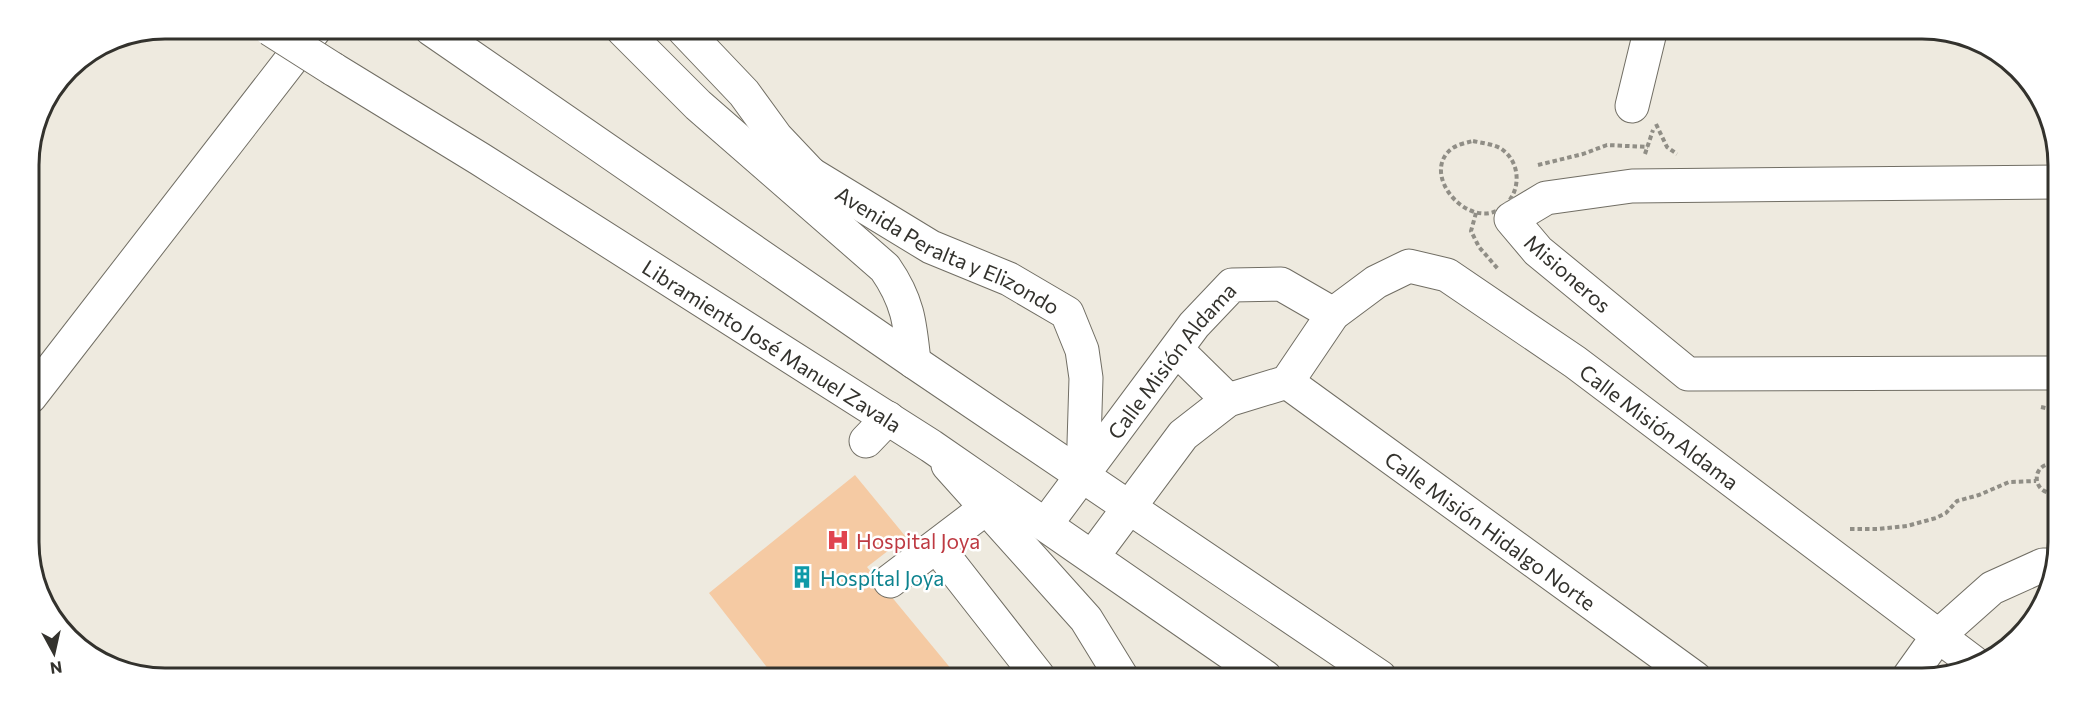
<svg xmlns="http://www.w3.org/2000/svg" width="2087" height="707" font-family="Commissioner,sans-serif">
	<rect width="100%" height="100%" fill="#eeeadf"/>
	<path fill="#f5caa3" d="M855 475 906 537 867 567 957 676 773 675 709 593Z"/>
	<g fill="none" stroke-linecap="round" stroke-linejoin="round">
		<g stroke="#716e64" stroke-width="35">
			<g id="minor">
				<path d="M684 30 744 93 776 137 811 174"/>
				<path d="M1632 106 1650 32"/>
				<path id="s1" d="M790 184 811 174 931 247 1009 279 1067 313 1082 350 1086 378 1083 476"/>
				<path d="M1177 350 1228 400"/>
				<path d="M2055 373 1688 374 1538 251 1511 219 1546 198 1632 186 2056 182"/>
				<path id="s2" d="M1287 382 1695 678"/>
				<path d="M30 397 315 29"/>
				<path d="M866 441 888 418"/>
				<path d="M948 465 1086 619 1121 676"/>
				<path id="s3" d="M1046 524 1194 325 1232 285 1281 284 1333 314"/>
				<path d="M937 547 1038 676"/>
				<path id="s4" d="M1093 556 1183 435 1228 400 1287 382 1333 314 1376 282 1409 266 1447 275 1575 362 1973 662"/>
				<path d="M890 581 986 508"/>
				<path d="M1908 678 1938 636 1992 588 2043 565H2054"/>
			</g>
		</g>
		<g stroke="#716e64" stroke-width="35">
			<g id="major">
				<path d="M431 29 914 362 1380 677"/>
				<path d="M623 30 698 105 885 268C908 301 910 323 914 362"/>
				<path id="s5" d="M333 69 480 159 931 446 1265 677"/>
			</g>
		</g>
		<g stroke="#908e86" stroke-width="4" stroke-dasharray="4.5 3" stroke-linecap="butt">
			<path d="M200 29 202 30"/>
			<path d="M1656 124 1667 147 1677 154"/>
			<path d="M1473 141C1482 143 1492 144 1500 148 1518 159 1522 184 1509 201 1478 239 1421 181 1448 152 1454 145 1465 143 1473 141Z"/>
			<path d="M1645 154 1653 130"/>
			<path d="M1538 165 1583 154 1607 145 1648 147"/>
			<path d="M1476 213 1471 231 1479 247 1498 269"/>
			<path d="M2041 407 2055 410"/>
			<path d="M2054 493C2031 494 2031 462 2054 464"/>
			<path d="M1850 529H1878L1907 526 1936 518 1946 513 1957 501 1979 495 2009 482 2036 481"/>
		</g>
		<use href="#minor" stroke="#fff" stroke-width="33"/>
		<use href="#major" stroke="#fff" stroke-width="33"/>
		<g stroke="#716e64" stroke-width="35" stroke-linecap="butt">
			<path id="major-bridge" d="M270 29 333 69"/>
		</g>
		<use href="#major-bridge" stroke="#fff" stroke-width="33"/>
	</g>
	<defs>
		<g id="hospital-bare" transform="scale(1.8)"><path d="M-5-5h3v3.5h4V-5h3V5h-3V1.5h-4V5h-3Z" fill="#e0444e" stroke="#fff" stroke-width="2.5" paint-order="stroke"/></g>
		<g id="building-bare" transform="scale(1.8)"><path d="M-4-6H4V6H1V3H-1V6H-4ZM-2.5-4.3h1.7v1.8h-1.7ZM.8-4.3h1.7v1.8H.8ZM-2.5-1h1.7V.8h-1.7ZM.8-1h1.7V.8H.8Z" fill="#0f9aa8" stroke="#fff" stroke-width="2.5" paint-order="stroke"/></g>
	</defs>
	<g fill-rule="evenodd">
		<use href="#hospital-bare" x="838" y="540"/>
		<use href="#building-bare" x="802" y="577"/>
	</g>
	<g text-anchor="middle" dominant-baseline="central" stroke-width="5" stroke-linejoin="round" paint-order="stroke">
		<g font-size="21" fill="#33322d" stroke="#fff">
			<text stroke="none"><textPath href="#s1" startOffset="180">Avenida Peralta y Elizondo</textPath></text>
			<text transform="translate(1568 273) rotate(41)">Misioneros</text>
			<text stroke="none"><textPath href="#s5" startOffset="519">Libramiento José Manuel Zavala</textPath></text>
			<text stroke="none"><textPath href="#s3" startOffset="206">Calle Misión Aldama</textPath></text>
			<text stroke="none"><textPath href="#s4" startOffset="742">Calle Misión Aldama</textPath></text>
			<text stroke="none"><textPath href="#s2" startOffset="252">Calle Misión Hidalgo Norte</textPath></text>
		</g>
		<g font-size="21" fill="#be3a42" stroke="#fff" text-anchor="start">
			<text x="856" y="540">Hospital Joya</text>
		</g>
		<g font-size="21" fill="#0d838f" stroke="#fff" text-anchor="start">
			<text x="820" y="577">Hospítal Joya</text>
		</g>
	</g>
	<path d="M0 0H2087V707H0ZM165 39H1922A126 126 0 0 1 2048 165V542A126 126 0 0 1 1922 668H165A126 126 0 0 1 39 542V165A126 126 0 0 1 165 39Z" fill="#fff" fill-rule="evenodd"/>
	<path fill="none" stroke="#33322d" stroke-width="3" d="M165 39H1922A126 126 0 0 1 2048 165V542A126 126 0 0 1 1922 668H165A126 126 0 0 1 39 542V165A126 126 0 0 1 165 39Z"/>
	<g transform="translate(54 653) rotate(172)" stroke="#ffffff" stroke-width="4.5" paint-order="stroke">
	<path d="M0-4.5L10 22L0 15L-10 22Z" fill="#33322d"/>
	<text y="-9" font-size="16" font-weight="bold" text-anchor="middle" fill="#33322d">N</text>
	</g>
</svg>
